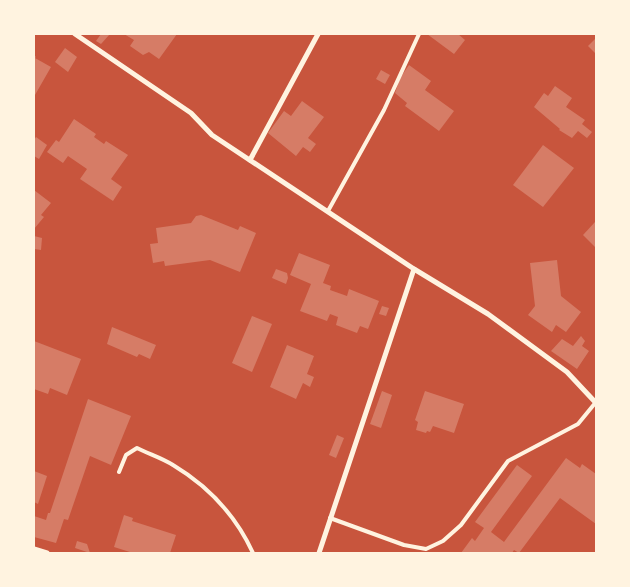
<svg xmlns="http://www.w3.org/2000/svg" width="630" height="587" font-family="'Zilla Slab',serif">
	<rect width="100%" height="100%" fill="#c8553d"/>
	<g fill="#d67c66">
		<path d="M101 34H110L101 44 96 41Z"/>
		<path d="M124 34H177L159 59 149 52 143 55 130 46 134 40Z"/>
		<path d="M427 34H458L465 40 454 54Z"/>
		<path d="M596 38V54L588 46Z"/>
		<path d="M65 48 77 57 68 72 55 62Z"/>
		<path d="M34 55 36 57 35 58 51 67 35 95 34 94Z"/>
		<path d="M409 65 431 81 425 90 454 111 439 131 405 106 407 103 395 93 400 78Z"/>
		<path d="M381 70 390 75 385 84 376 79Z"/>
		<path d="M555 86 572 98 566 107 585 120 582 124 592 132 587 138 578 131 572 138 559 130 560 129 534 107 544 93 548 96Z"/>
		<path d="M302 101 324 117 308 138 316 144 310 152 303 147 296 156 268 133 284 111 291 116Z"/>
		<path d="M74 119 96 134 94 137 104 144 106 141 128 155 111 179 122 187 113 201 80 179 87 169 68 156 63 163 47 152 56 140 59 142Z"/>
		<path d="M36 137 47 145 39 159 34 156V140Z"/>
		<path d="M543 145 574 168 543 207 513 185Z"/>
		<path d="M34 190 51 203 41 215 44 217 34 229Z"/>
		<path d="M201 215 238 230 240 226 256 233 240 272 210 260 165 266 164 261 153 263 150 244 158 243 156 228 191 223 196 216Z"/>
		<path d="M595 222 596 223V248L583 235Z"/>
		<path d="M34 236 42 238 41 250 34 249Z"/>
		<path d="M299 253 330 265 323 283 331 286 330 290 347 296 349 289 379 301 368 329 360 326 357 333 336 325 338 317 330 314 327 321 300 311 311 284 290 275Z"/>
		<path d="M557 260 561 296 581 312 566 332 556 325 552 332 528 315 535 306 530 263Z"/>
		<path d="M276 269 287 273 288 278 286 284 272 278Z"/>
		<path d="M382 306 389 308 386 316 379 314Z"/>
		<path d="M252 316 272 324 252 372 232 363Z"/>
		<path d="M112 327 156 345 150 359 139 354 137 357 107 344Z"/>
		<path d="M581 336 585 341 582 346 589 351 577 369 551 351 562 339 573 346Z"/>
		<path d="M34 341 81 359 67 395 50 388 48 394 34 389Z"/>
		<path d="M287 345 314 356 307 374 314 377 310 387 303 383 296 399 270 387Z"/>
		<path d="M382 391 392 395 381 428 370 424Z"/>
		<path d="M425 391 464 404 454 433 433 426 430 432 427 431 426 433 416 430 418 422 415 420Z"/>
		<path d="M88 399 131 416 111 465 90 456 68 520 64 519 56 543 34 537V516L46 520 48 513H50Z"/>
		<path d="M337 435 344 438 336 458 329 455Z"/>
		<path d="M566 458 580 468 582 464 596 474V524L560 498 519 553 514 550 512 553H461L472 538 475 541 484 528 475 522 517 465 532 476 491 532 504 542Z"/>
		<path d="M34 471 47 476 38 504 34 502Z"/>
		<path d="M124 515 133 518 132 521 176 535 170 553H133L114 547Z"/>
		<path d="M77 541 87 544 90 553 75 548Z"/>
	</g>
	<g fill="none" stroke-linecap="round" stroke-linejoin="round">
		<g stroke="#fff3e0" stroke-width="4">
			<path d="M328 211 384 110 419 34"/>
			<path d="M119 472 126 455 137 448C149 454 162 458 173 465 208 486 236 516 253 553"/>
			<path d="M330 518 404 545 426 549 443 541 461 525 508 461 578 424 596 402"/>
		</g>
		<g stroke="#fff3e0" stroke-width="5">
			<path d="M75 34 191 113 212 135 414 269 488 314 567 372 596 403"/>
			<path d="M250 160 318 34"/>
			<path d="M34 549 47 553"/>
			<path d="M319 553 414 269"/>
		</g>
	</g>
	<rect width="630" height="587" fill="none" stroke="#fff3e0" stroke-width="70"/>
</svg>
